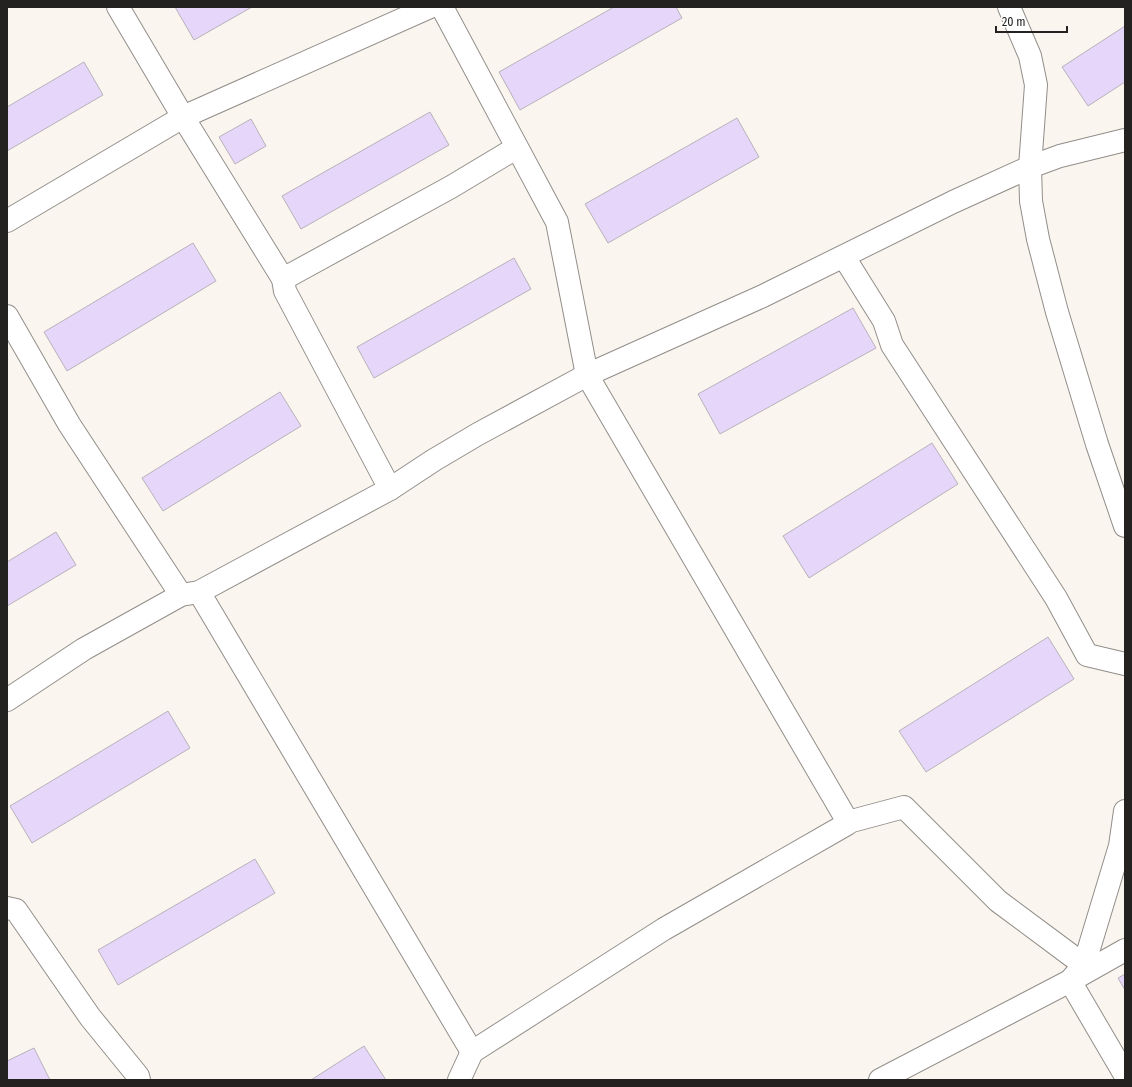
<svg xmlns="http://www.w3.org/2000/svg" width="1132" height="1087" font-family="'Fira Sans Condensed',sans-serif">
	<rect width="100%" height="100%" fill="#fbf5f0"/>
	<g fill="#e6d6fa" stroke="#b5b3b9">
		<path d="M175 7H252L194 40Z"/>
		<path d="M614 7H676L682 18 520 110 499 72Z"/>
		<path d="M1125 26V82L1088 106 1062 67Z"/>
		<path d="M84 62 103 95 7 151V107Z"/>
		<path d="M430 112 449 145 301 229 282 196Z"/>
		<path d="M737 118 759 157 608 243 585 204Z"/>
		<path d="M251 119 266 146 235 164 219 137Z"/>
		<path d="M193 243 216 281 67 371 44 332Z"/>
		<path d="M514 258 531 289 374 378 357 347Z"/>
		<path d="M853 308 876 348 720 434 698 394Z"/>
		<path d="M280 392 301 426 163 511 142 478Z"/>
		<path d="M932 443 958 484 809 578 783 536Z"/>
		<path d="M56 532 76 565 7 606V562Z"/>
		<path d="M1048 637 1074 679 926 772 899 731Z"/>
		<path d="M168 711 190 748 32 843 10 806Z"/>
		<path d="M255 859 275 893 118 985 98 950Z"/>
		<path d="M1125 974V990L1118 978Z"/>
		<path d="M364 1046 386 1080H311Z"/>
		<path d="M34 1048 50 1080H7V1061Z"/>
	</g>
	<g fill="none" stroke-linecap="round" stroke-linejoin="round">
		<g stroke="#928e89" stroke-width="24">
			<g id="minor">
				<path d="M118 7 183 117 283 279 285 291 390 489"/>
				<path d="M442 7 557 222 587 375 848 822 847 824 664 929 472 1052 459 1080"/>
				<path d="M1009 7 1030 56 1036 85 1030 167 1031 201 1038 239 1057 312 1097 444 1125 526"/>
				<path d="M7 221 183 117 430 7"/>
				<path d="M844 257 884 321 892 345 1056 598 1087 655 1125 664"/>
				<path d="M283 279 451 187 516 148"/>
				<path d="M7 316 69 424 181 595"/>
				<path d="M199 592 472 1052"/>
				<path d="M7 700 84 649 181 595 199 592 390 489 434 460 478 434 587 375 763 296 953 202 1030 167 1060 156 1125 140"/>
				<path d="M1125 811 1120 846 1084 965 1070 981 1125 1075"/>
				<path d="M848 822 904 807 998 901 1084 965"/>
				<path d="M7 908 16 910 90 1017 138 1076 139 1080"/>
				<path d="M880 1080 1070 981 1125 950"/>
			</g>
		</g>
		<use href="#minor" stroke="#fff" stroke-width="22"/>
	</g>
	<rect width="1132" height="1087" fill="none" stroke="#242220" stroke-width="16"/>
	<path d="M996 26v6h71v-6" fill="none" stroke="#242220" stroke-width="2"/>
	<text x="1002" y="26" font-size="12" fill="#242220" stroke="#ffffff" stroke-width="3" paint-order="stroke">20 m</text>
</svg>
